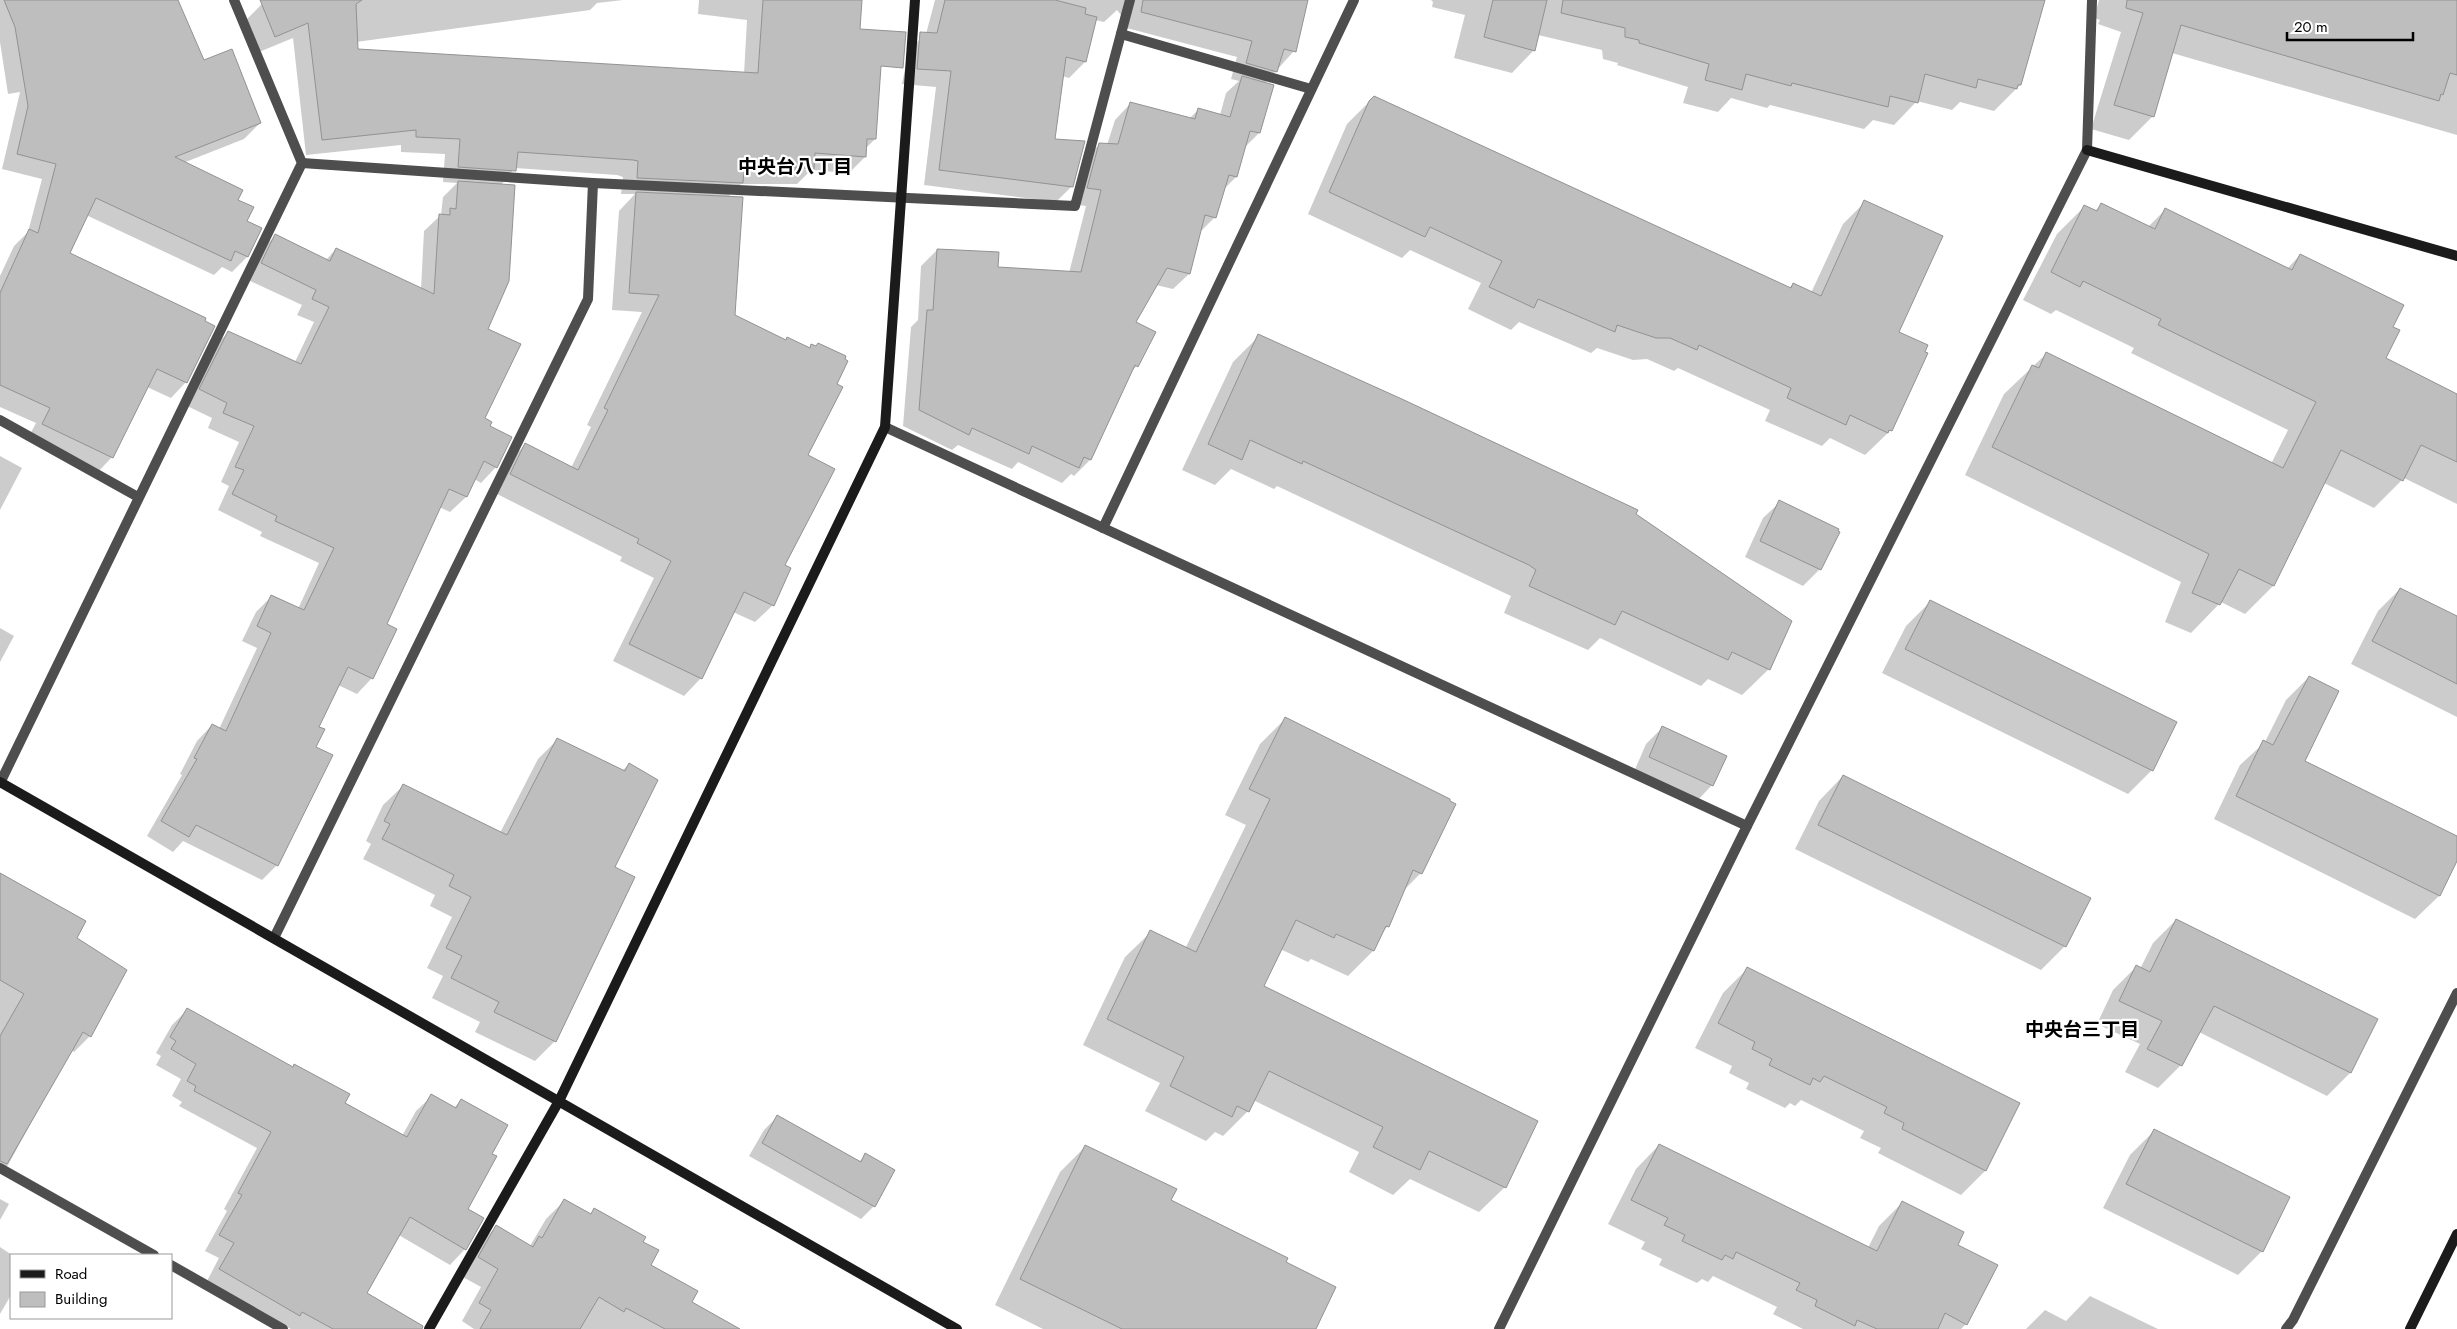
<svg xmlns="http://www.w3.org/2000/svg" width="2457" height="1329" font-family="Jost,'Noto Sans JP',sans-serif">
	<rect width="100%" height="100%" fill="#fff"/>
	<g fill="#0003">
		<path d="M0 0H177L204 62 260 123 244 139 183 163 236 200 245 222 261 229 247 257 232 272 222 267 214 275 86 215 68 253 186 382 171 398 147 387 112 457 97 473 27 440 36 423 0 407V276L14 246 28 232 42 179 2 169 20 92 8 94 0 42Z"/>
		<path d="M269 0H623L597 3 590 10 356 42V51L744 74 747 20 698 14 699 0H861L858 31 875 139 866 148 865 157 849 173 811 170 797 184H741L727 198 733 316 785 341 787 338 809 349 812 346 835 385 806 455 783 566 773 605 755 622 733 612 701 678 684 696 613 661 654 578 620 561 622 557 493 492 508 462 525 445 571 468 591 427 587 425 642 312 612 310 619 211 635 194H621L623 177 617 175 515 168 501 185 487 329 483 419 488 426 496 467 481 483 474 479 466 497 450 512 439 507 385 625 372 678 357 694 338 685 317 727 315 747 277 865 262 880 183 841 173 852 147 836 182 775 180 774 197 741 212 725 219 729 257 648 242 641 256 612 272 596 298 609 319 563 260 536 262 532 218 510 229 486 221 482 239 442 208 428 212 418 185 405 212 348 228 333 295 362 314 322 297 315 302 305 246 279 260 251 275 236 326 260 336 249 421 289 424 231 441 215 443 197 457 183 443 182 445 154 401 152V145L306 155 293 38 259 52 246 20 262 4Z"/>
		<path d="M935 0H1307L1294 51 1264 84 1259 133 1244 148 1236 177 1223 190 1214 218 1199 233 1189 274 1173 289 1156 285 1134 322 1137 366 1130 372 1090 460 1074 476 1071 474 1062 483 1018 462 1012 469 958 445 952 450 903 426 911 327 918 320 921 266 937 250 997 268 1069 273 1086 206 1072 204 1083 160 1100 144 1107 145 1115 120 1130 104 1189 119 1199 109 1220 115 1226 93 1239 81 1231 79 1237 57 1119 26 1121 15 1117 10 1104 22 1095 20 1085 62 1069 78 1062 76 1054 140 1072 186 1056 202 924 185 936 87 902 84 909 50 926 34Z"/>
		<path d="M1431 0H2041L2020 85 1994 111 1960 102 1952 110 1917 101 1894 125 1873 120 1864 129 1770 105 1767 108 1731 98 1718 112 1683 103 1688 87 1617 65 1618 63 1603 59 1602 50 1538 35 1534 50 1512 73 1454 58 1465 15 1432 7 1433 2Z"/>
		<path d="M2099 0H2445L2457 4V135L2172 53 2153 116 2129 140 2091 129 2121 32 2098 24 2100 20 2094 18Z"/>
		<path d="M1374 97 1789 288 1793 284 1811 293 1843 224 1865 202 1897 332 1891 430 1865 455 1830 438 1822 446 1765 421 1770 410 1678 368 1674 371 1647 359 1633 360 1597 348 1591 353 1519 322 1511 330 1468 309 1481 283 1410 250 1402 258 1308 214 1347 124Z"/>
		<path d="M2101 205 2148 227 2165 210 2287 269 2300 255 2392 328 2384 359 2457 395V504L2404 478 2374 508 2324 483 2273 586 2245 614 2221 602 2191 633 2165 622 2181 582 1965 475 2004 394 2046 354 2271 464 2288 430 2131 353 2134 348 2056 310 2051 314 2023 300 2057 234 2085 206 2095 211Z"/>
		<path d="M1259 336 1634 514 1769 669 1742 695 1708 679 1701 686 1600 638 1588 650 1504 613 1511 596 1277 486 1274 489 1231 469 1215 485 1182 470 1233 362Z"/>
		<path d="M0 456 22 468 0 510Z"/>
		<path d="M1780 502 1820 569 1803 586 1745 557 1763 518Z"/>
		<path d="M2400 589 2457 618V717L2351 664 2378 611Z"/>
		<path d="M1930 602 2152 770 2128 794 1882 673 1906 626Z"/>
		<path d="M0 628 14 636 0 662Z"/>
		<path d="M2309 677 2304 762 2457 838V858L2439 896 2415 919 2214 819 2240 765 2265 742 2286 700Z"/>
		<path d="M1285 719 1421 873 1402 892 1387 927 1381 933 1373 951 1348 976 1311 959 1308 962 1280 949 1262 986 1505 1187 1479 1212 1410 1179 1393 1195 1349 1172 1359 1152 1253 1100 1248 1111 1223 1136 1215 1132 1206 1141 1145 1111 1160 1083 1083 1045 1125 957 1151 932 1185 949 1246 825 1225 815 1260 744Z"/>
		<path d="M1662 728 1712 785 1696 802 1633 774 1646 744Z"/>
		<path d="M558 739 622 771 629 764 613 868 555 1041 535 1061 475 1032 480 1022 432 998 443 976 427 968 452 917 430 906 435 895 363 859 371 844 366 841 383 805 403 786 500 833 538 759Z"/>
		<path d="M1843 776 2065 946 2041 970 1795 849 1819 801Z"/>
		<path d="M0 874 75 939 125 970 90 1036 74 1052 71 1050 8 1165 0 1173Z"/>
		<path d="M2176 920 2376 1019 2350 1073 2327 1096 2199 1032 2181 1065 2158 1088 2125 1072 2140 1044 2097 1024 2113 990 2136 967 2140 969 2153 943Z"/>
		<path d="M1747 969 2018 1103 1985 1171 1961 1195 1878 1153 1881 1148 1860 1138 1864 1131 1801 1100 1795 1106 1790 1103 1785 1108 1746 1089 1749 1083 1729 1073 1732 1066 1695 1048 1723 993Z"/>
		<path d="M187 1010 402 1136 416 1111 432 1096 454 1108 461 1100 490 1154 466 1209 465 1249 450 1265 397 1234 365 1293 381 1329H291L205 1285 219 1258 205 1251 227 1211 224 1209 257 1148 179 1106 182 1102 172 1096 181 1079 156 1065 161 1056 156 1053 172 1025Z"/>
		<path d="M777 1117 859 1162 865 1155 874 1206 861 1219 749 1156 764 1130Z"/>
		<path d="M2154 1131 2262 1251 2238 1275 2103 1208 2130 1155Z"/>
		<path d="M1659 1145 1868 1248 1879 1226 1903 1202 1956 1246 1996 1266 1966 1324 1961 1329H1803L1773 1314 1777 1307 1713 1276 1708 1282 1702 1279 1697 1283 1659 1265 1662 1259 1641 1249 1645 1242 1608 1224 1636 1169Z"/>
		<path d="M1086 1146 1169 1200 1284 1263 1315 1329H1043L995 1305 1060 1172Z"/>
		<path d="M0 1199 9 1204 0 1220Z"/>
		<path d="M564 1201 589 1215 594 1210 642 1242 650 1266 690 1302 737 1329H474L462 1321 481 1287 461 1276 478 1245 496 1227 530 1246 546 1219Z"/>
		<path d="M0 1247 12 1255 11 1295 0 1314Z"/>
		<path d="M2090 1296 2158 1329H2026L2045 1310 2066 1321Z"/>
	</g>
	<g fill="#bebebe" stroke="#929292">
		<path d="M4 0H178L204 60 232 49 261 123 175 157 243 190 238 200 254 207 247 221 262 228 248 257 235 251 231 261 96 198 70 253 206 318 205 321 215 326 187 383 157 369 113 458 42 424 50 408 0 385V293L29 229 38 233 56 164 17 154 28 106 15 27Z"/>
		<path d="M260 0H362L356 4 358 49 758 73 763 0H862L860 29 906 32 903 68 881 66 876 139H867L866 157 815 153 814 169 796 167V170L744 167 743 183 637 178 638 161 633 160 518 152 516 171 458 167 460 139 416 137V130L322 140 308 23 275 37Z"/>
		<path d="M945 0H1055L1086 8 1085 14 1097 17 1086 62 1066 57 1055 139 1085 141 1073 187 939 170 951 71 917 69 920 32 937 33Z"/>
		<path d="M1143 0H1308L1296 52 1284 49 1277 72 1246 63 1252 41 1141 12Z"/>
		<path d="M1493 0H1547L1535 51 1484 37Z"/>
		<path d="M1563 0H2045L2021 85H2018L2017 89 1978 79 1976 88 1925 74 1918 103 1890 96 1888 107 1792 83 1791 86 1746 74 1742 90 1705 80 1709 64 1639 43V40L1625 37V28L1561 13Z"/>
		<path d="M2127 0H2457V75L2450 73 2443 95 2441 94 2439 101 2181 25 2154 117 2114 105 2143 13 2126 8Z"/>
		<path d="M1242 76 1274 85 1260 133 1250 131 1237 177 1229 175 1216 218 1205 215 1190 274 1167 268 1136 322 1156 332 1138 367 1135 365 1091 460 1084 457 1079 468 1032 446 1029 454 972 428 969 435 919 410 927 310H933L937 249 999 252 998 267 1081 272 1101 190 1087 188 1099 143 1118 144 1130 102 1195 119 1198 108 1230 117Z"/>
		<path d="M1374 96 1791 288 1793 283 1821 296 1864 200 1943 236 1899 332 1928 345 1925 352 1928 353 1892 431 1889 430 1888 433 1850 415 1846 425 1787 398 1791 388 1699 345 1697 350 1670 338H1656L1617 325 1615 332 1538 299 1534 308 1489 287 1502 261 1430 227 1425 237 1329 192 1369 101Z"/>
		<path d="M458 181 515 185 509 281 488 329 521 344 485 418 492 422 490 426 512 437 497 468 484 461 467 497 449 489 387 624 397 629 373 679 348 667 319 727 325 729 316 747 333 755 278 866 196 825 189 837 161 821 197 759 194 758 212 724 226 731 271 633 257 626 271 595 304 610 334 548 275 521 277 516 232 494 244 470 235 467 254 426 223 413 227 403 199 389 228 331 301 364 329 307 312 299 316 290 261 263 275 234 330 261 336 248 434 294 439 214 450 215V208L456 209Z"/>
		<path d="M636 192 743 197 735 315 786 340 787 337 810 348 811 344 816 346 818 343 846 356 845 359 848 361 837 384 843 387 808 455 835 469 785 565 791 568 774 606 744 592 702 679 629 644 671 561 637 543 639 539 510 474 525 443 578 470 608 410 604 408 659 295 629 293Z"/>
		<path d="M2101 203 2155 229 2165 208 2292 270 2300 254 2404 305 2393 327 2400 330 2386 358 2457 394V462L2421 445 2403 481 2341 450 2274 586 2239 569 2220 605 2192 593 2209 554 1992 447 2032 365 2039 368 2046 352 2283 468 2316 402 2158 325 2161 319 2083 281 2080 287 2051 272 2084 205 2097 211Z"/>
		<path d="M1258 334 1404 400 1638 510 1636 514 1792 621 1770 670 1732 652 1728 660 1622 611 1615 625 1529 586 1536 570 1529 565 1303 461 1302 464 1250 440 1242 460 1208 444Z"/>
		<path d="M1779 500 1839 529 1838 531 1840 532 1821 570 1760 541Z"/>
		<path d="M2400 588 2457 616V684L2372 641Z"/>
		<path d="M1930 600 2177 722 2153 771 1905 649Z"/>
		<path d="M2309 676 2339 691 2305 761 2457 836V861L2440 896 2236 796 2263 740 2273 745Z"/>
		<path d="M1285 717 1450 799V801L1456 804 1422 874 1413 870 1389 927 1386 926 1374 951 1336 934 1334 938 1296 920 1264 986 1538 1121 1506 1188 1429 1151 1420 1170 1373 1147 1383 1127 1269 1071 1249 1112 1237 1106 1232 1117 1170 1086 1184 1057 1107 1019 1150 930 1196 952 1270 799 1249 789Z"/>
		<path d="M1662 726 1727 756 1713 786 1649 757Z"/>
		<path d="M557 738 625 771 629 763 658 780 615 867 635 877 556 1042 494 1012 499 1002 451 978 462 956 446 948 471 897 449 886 454 875 382 839 390 824 384 821 403 784 507 835Z"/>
		<path d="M1843 775 2091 898 2066 947 1818 825Z"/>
		<path d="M0 873 86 921 77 938 127 970 91 1037 83 1032 7 1164 0 1161V1036L24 994 0 980Z"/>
		<path d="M2176 919 2378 1019 2351 1073 2214 1006 2182 1066 2147 1049 2162 1021 2119 1001 2136 965 2150 972Z"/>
		<path d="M1747 967 2020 1103 1986 1171 1902 1129 1904 1123 1884 1113 1887 1107 1824 1076 1820 1082 1813 1078 1810 1085 1769 1065 1772 1059 1752 1049 1755 1042 1718 1023Z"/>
		<path d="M187 1008 293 1067 294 1064 350 1094 345 1103 407 1137 431 1094 456 1108 461 1099 508 1125 492 1154 497 1156 468 1209 484 1218 466 1250 410 1217 367 1293 423 1326 422 1329H333L302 1312 300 1316 219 1269 234 1243 219 1235 242 1195 238 1193 271 1132 194 1091 196 1086 187 1081 196 1064 171 1049 176 1041 170 1037Z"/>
		<path d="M777 1115 861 1162 865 1153 895 1170 875 1207 762 1143Z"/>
		<path d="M2154 1129 2290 1197 2263 1252 2126 1184Z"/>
		<path d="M1659 1144 1877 1251 1902 1201 1964 1232 1958 1245 1998 1265 1967 1325 1945 1313 1938 1329H1877L1857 1320 1855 1326 1815 1306 1817 1300 1796 1290 1800 1283 1736 1252 1733 1259 1725 1255 1722 1260 1682 1241 1685 1235 1664 1225 1668 1218 1631 1200Z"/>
		<path d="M1085 1145 1177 1189 1171 1200 1288 1258 1286 1262 1336 1287 1316 1329H1122L1020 1279Z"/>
		<path d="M564 1199 591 1214 594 1208 646 1237 643 1242 659 1250 651 1265 698 1291 692 1302 740 1329H665L626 1308 624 1312 599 1297 580 1329H480L491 1310 479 1303 498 1269 478 1257 496 1225 533 1247 539 1236 542 1238Z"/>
	</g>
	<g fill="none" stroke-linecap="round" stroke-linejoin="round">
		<path stroke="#4e4e4e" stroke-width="10" d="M2286 1329 2293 1320 2457 993"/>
		<g stroke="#4e4e4e" stroke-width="10">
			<path d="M1121 34 1311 89"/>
			<path d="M302 163 593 183 1075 206 1130 0"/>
			<path d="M0 420 138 497"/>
			<path d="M885 427 1747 826"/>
			<path d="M1103 528 1354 0"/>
			<path d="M0 783 302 163 234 0"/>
			<path d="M274 938 588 299 593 183"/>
			<path d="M0 1168 154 1255"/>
			<path d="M171 1265 283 1329"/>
			<path d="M1499 1329 1747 826 2087 150 2092 0"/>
		</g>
		<g stroke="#1b1b1b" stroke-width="10">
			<path d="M2087 150 2457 256"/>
			<path d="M0 782 957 1329"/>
			<path d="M429 1329 559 1101 885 427 915 0"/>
			<path d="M2410 1329 2457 1234"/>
		</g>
	</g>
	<g text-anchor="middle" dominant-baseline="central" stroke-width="4.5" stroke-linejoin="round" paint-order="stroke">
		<g font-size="19" font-weight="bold" fill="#000" stroke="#fff">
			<text x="795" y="166">中央台八丁目</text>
			<text x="2082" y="1029">中央台三丁目</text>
		</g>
	</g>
	<rect x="10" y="1254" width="162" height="65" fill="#ffffff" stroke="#999999"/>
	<rect x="20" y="1270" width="25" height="8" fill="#1b1b1b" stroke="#999999"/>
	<text x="55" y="1279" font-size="15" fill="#000000">Road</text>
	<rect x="20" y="1292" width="25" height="15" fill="#bebebe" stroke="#999999"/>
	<text x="55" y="1304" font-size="15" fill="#000000">Building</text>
	<path d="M2287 32v8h126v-8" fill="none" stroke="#000000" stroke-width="2.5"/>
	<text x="2294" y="32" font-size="15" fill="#000000" stroke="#ffffff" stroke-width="4" paint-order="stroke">20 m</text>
</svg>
